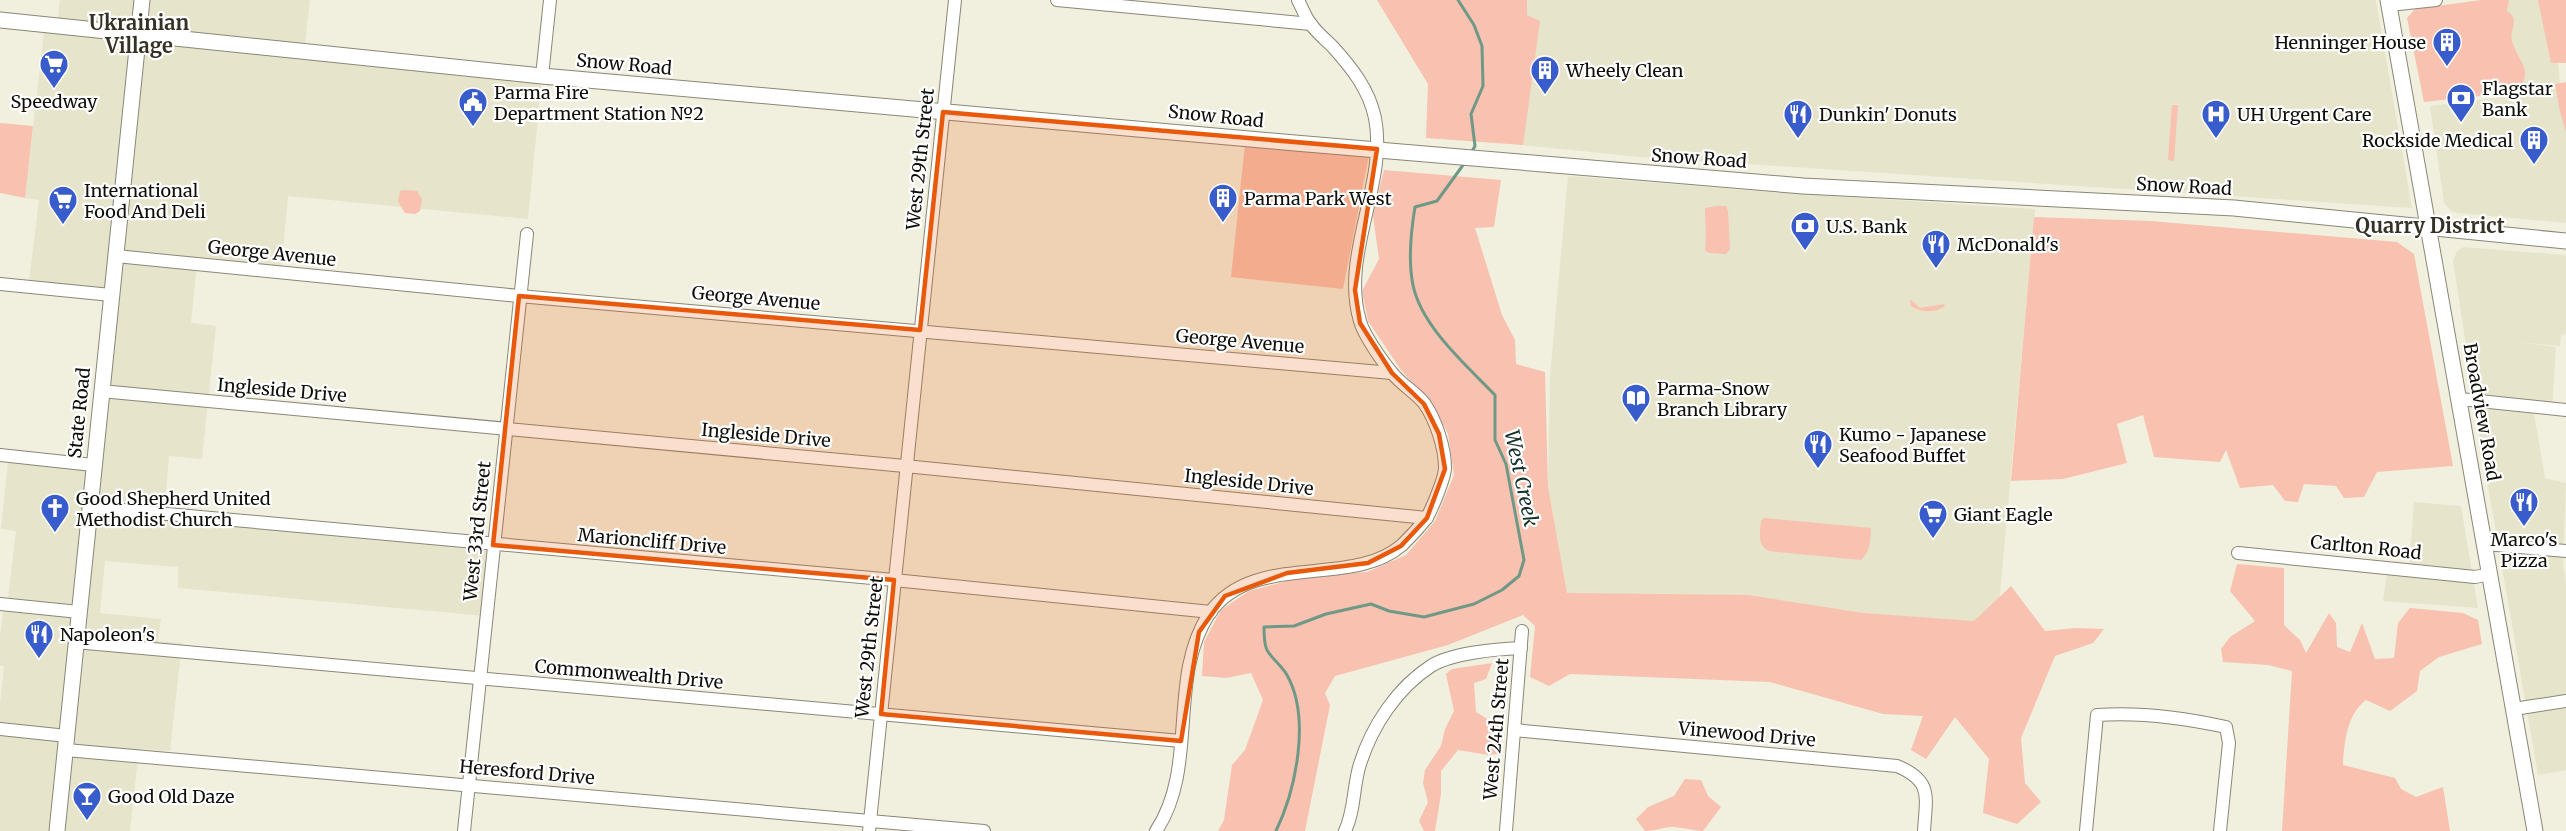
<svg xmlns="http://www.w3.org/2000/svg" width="2566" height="831" font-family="Merriweather,serif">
	<rect width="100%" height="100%" fill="#f1f0de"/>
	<g fill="#e6e4cb">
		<path d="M60 0H310L304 51 542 76 528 219 288 196 281 272 197 264 191 323 216 326 202 459 169 456 164 514 493 545 486 616 178 588V567L105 561 100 613 161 619 158 641 182 643 170 751 139 749 130 831H0V704L4 666H0V636L5 598H8L16 531 1 529 8 461 87 468 105 291 29 281 39 200 25 198 44 32 56 33Z"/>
		<path d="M1512 0H2376L2412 208 1640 157 1513 144Z"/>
		<path d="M2502 0H2552L2562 105 2566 119V223L2458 213 2451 211 2444 203 2430 106 2517 95 2520 109Z"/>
		<path d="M1568 176 1772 192 2035 209 1997 627 1567 593 1548 487 1550 376Z"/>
		<path d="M2463 247 2566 255V334L2561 335 2560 346 2516 342 2556 347 2552 409 2533 408 2545 478 2566 483 2563 563 2566 582V770L2538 775 2486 475 2453 261 2457 251Z"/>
		<path d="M2414 502 2461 506 2478 608 2383 601 2388 568 2409 570Z"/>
	</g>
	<g fill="#f8c1b0">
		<path d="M1377 0H1527V15L1540 21 1523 145 1426 138 1428 84Z"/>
		<path d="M2481 0H2509L2507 11C2521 20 2509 29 2512 41 2518 62 2535 70 2517 92L2424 102 2407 18 2415 9Z"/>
		<path d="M2538 0H2566V63H2551Z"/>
		<path d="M2566 82V132L2560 112 2555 84Z"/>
		<path d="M2172 105H2178L2174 161 2168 160Z"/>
		<path d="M0 123 33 126 25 198 0 193Z"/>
		<path d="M1245 144 1369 155 1343 289 1231 277Z"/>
		<path d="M1384 170 1501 180 1494 227 1475 228 1502 315 1515 340 1516 364 1545 372 1548 487 1567 593 1748 595 1863 613 1974 621 2011 586 2045 631 2076 628 2104 629 2093 643 2055 656 2021 738 2025 783 2041 802 2017 824 1983 813 1989 759 1955 717 1926 759 1911 750 1923 716 1883 714 1770 682 1570 674 1549 686 1530 677 1535 626 1523 615 1448 645 1335 676 1325 693 1330 705 1305 831H1218L1224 820 1232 765 1245 750 1263 700 1251 673 1226 678 1202 676 1204 642 1221 610 1249 591 1303 577 1367 572 1406 555 1435 521 1454 475 1448 434 1434 407 1401 370 1368 321 1362 291 1379 259 1373 216Z"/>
		<path d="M405 190 417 191 422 199 420 211 415 214 405 213 398 201 400 191Z"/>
		<path d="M1717 206H1726L1728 211 1730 249 1726 254 1709 253 1705 250C1707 236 1705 221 1705 208Z"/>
		<path d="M2034 217 2151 221 2397 242 2414 254 2453 466 2377 472 2364 497 2344 498 2336 486 2304 484 2298 502 2285 501 2273 485 2240 488 2226 450 2220 462 2154 457 2143 415 2117 424 2127 463 2063 479 2011 481Z"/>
		<path d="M1910 299 1920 308 1944 304 1945 306C1936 313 1920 313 1911 306Z"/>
		<path d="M1764 518 1871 528C1870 541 1871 551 1861 560L1769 551C1757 546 1760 533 1761 521Z"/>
		<path d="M2237 564 2284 568V625L2300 640 2306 653 2329 613 2336 623 2337 647 2350 652 2362 623 2375 659 2394 658 2398 623 2410 608 2463 613 2478 620 2482 644 2439 657 2420 671 2417 691 2390 711 2366 700C2347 714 2344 743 2343 765L2395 778 2401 789 2416 797 2443 787 2450 831H2282L2292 671 2268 665 2223 662 2221 649 2230 637 2255 621 2230 591Z"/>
		<path d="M1492 663 1486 679 1474 683 1476 712 1499 726 1497 754 1488 755 1458 750 1441 771V794L1435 831H1424L1419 821 1428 802 1423 783 1425 770 1441 746 1445 729 1454 711 1446 674 1452 669Z"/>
		<path d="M1685 779 1701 780 1708 796 1721 807 1703 831C1694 831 1674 826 1669 827 1661 828 1654 831 1645 831L1636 819 1648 807 1674 796Z"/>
	</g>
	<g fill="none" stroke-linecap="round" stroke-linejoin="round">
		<g stroke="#6f9987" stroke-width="3">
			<path d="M1458 0 1474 25 1482 46 1483 86 1471 114 1475 146 1471 153"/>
			<path d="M1276 831C1296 789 1311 718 1287 675 1282 666 1272 659 1267 650 1264 644 1264 634 1264 627L1294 626 1326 614 1371 604 1389 611 1424 617 1474 604 1502 590 1519 576 1524 560 1506 464 1495 440V395C1467 366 1421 326 1413 285 1408 261 1411 231 1415 207L1437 201 1466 161"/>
		</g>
		<g stroke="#888777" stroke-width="14">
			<g id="minor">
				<path d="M1057 0 1311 24"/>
				<path d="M2389 5 2436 0"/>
				<path d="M542 76 550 0"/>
				<path d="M116 256 519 296 1392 373"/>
				<path d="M0 284 111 295"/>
				<path d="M101 391 905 466 1427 518"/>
				<path d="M2460 399 2566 410"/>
				<path d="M0 455 93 465"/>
				<path d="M90 507 894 580 1211 612"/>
				<path d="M2485 544 2566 551"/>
				<path d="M2238 553 2475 577 2490 574"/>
				<path d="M0 604 79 612"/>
				<path d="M75 642 1181 741"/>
				<path d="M2514 709 2566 701"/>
				<path d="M0 729 67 736"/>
				<path d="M1514 730 1897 766C1933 781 1926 797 1924 831"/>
				<path d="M66 750 984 831"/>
				<path d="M464 831 527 234"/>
				<path d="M869 831 955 0"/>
				<path d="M1156 831C1199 767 1167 678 1209 614 1253 550 1352 589 1402 545 1410 537 1421 526 1427 517 1432 509 1445 477 1445 468 1445 448 1436 420 1424 403 1415 392 1402 385 1393 374 1384 364 1363 334 1360 321 1340 254 1388 184 1375 118 1369 89 1351 67 1332 46 1325 39 1316 32 1310 23 1305 16 1302 8 1298 0"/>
				<path d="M1345 831C1355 810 1353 786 1360 764 1372 726 1397 688 1431 666 1451 653 1497 649 1521 648"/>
				<path d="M1506 831 1522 631"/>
				<path d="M2086 831 2097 715C2138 712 2185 718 2226 727L2229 743 2220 831"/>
			</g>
		</g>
		<g stroke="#888777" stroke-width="17">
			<g id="major">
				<path d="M2388 0 2535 831"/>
				<path d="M0 20 542 76 1295 143 1803 186 2234 208 2566 241"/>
				<path d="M57 831 142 0"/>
			</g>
		</g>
		<use href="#minor" stroke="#fff" stroke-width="12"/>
		<use href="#major" stroke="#fff" stroke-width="15"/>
	</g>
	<path fill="#e8590c" fill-opacity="0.2" stroke="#e8590c" stroke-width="4.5" stroke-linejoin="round" d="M943 112 1377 149 1355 290 1360 323 1392 373 1424 404 1439 434 1445 469 1427 518 1401 546 1368 563 1287 573 1225 596 1199 632 1181 741 881 714 894 580 493 545 519 296 920 330Z"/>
	<defs>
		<g id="building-pin" transform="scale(1.5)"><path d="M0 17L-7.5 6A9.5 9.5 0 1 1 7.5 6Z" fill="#395ccd" stroke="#fff"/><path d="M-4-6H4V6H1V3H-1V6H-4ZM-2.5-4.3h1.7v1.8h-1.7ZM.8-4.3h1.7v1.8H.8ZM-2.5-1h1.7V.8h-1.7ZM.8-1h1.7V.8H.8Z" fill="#fff"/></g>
		<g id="supermarket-pin" transform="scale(1.5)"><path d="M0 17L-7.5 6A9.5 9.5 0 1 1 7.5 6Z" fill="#395ccd" stroke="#fff"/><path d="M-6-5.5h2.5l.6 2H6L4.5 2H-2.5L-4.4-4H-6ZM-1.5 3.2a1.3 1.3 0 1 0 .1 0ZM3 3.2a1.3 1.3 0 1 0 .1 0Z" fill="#fff"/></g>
		<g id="bank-pin" transform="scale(1.5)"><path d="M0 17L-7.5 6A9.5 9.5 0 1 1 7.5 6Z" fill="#395ccd" stroke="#fff"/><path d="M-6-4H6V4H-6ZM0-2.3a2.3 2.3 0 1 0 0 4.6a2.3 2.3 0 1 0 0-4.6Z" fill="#fff"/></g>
		<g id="civic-pin" transform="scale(1.5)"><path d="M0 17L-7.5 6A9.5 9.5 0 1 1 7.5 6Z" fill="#395ccd" stroke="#fff"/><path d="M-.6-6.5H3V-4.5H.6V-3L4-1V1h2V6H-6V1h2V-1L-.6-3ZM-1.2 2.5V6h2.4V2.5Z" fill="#fff"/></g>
		<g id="restaurant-pin" transform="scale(1.5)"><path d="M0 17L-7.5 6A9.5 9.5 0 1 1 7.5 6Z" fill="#395ccd" stroke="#fff"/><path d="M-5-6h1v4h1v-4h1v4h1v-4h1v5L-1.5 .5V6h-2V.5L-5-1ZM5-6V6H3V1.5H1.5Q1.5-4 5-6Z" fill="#fff"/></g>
		<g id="hospital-pin" transform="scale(1.5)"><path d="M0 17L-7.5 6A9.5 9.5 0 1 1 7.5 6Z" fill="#395ccd" stroke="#fff"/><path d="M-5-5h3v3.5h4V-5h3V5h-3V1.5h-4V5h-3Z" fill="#fff"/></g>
		<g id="library-pin" transform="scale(1.5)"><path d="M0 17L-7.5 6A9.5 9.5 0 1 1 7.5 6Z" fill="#395ccd" stroke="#fff"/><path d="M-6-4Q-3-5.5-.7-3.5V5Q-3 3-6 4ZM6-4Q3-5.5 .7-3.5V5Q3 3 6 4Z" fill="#fff"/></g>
		<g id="church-pin" transform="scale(1.5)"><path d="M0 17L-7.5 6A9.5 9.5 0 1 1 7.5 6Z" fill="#395ccd" stroke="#fff"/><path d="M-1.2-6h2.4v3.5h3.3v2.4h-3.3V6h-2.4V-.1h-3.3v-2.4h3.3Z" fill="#fff"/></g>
		<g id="bar-pin" transform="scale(1.5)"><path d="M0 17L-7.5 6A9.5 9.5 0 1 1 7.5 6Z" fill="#395ccd" stroke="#fff"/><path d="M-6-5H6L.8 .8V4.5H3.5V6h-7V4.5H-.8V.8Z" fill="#fff"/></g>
	</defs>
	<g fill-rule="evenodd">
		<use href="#building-pin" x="2447" y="42"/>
		<use href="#supermarket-pin" x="54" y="64"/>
		<use href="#building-pin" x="1545" y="70"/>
		<use href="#bank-pin" x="2461" y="98"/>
		<use href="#civic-pin" x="473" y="102"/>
		<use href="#restaurant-pin" x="1798" y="114"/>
		<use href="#hospital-pin" x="2216" y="114"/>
		<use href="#building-pin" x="2534" y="140"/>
		<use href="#building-pin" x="1223" y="198"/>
		<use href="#supermarket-pin" x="63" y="200"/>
		<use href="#bank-pin" x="1805" y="226"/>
		<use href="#restaurant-pin" x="1936" y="244"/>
		<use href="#library-pin" x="1636" y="398"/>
		<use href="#restaurant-pin" x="1818" y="444"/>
		<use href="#restaurant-pin" x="2524" y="502"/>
		<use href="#church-pin" x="55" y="508"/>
		<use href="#supermarket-pin" x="1933" y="514"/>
		<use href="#restaurant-pin" x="39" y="634"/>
		<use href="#bar-pin" x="87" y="796"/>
	</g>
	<g text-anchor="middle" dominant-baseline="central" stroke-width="4.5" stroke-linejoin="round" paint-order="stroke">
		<g font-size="18" fill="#0f0e08" stroke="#fff" text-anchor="start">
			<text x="2426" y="42" text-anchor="end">Henninger House</text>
			<text x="1566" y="70">Wheely Clean</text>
			<text x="2482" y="88">Flagstar<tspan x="2482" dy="21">Bank</tspan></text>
			<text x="494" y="92">Parma Fire<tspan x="494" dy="21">Department Station №2</tspan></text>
			<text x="54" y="101" text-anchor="middle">Speedway</text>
			<text x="1819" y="114">Dunkin' Donuts</text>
			<text x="2237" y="114">UH Urgent Care</text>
			<text x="2513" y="140" text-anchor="end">Rockside Medical</text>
			<text x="84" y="190">International<tspan x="84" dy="21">Food And Deli</tspan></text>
			<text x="1244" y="198">Parma Park West</text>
			<text x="1826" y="226">U.S. Bank</text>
			<text x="1957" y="244">McDonald's</text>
			<text x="1657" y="388">Parma-Snow<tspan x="1657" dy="21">Branch Library</tspan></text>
			<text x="1839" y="434">Kumo - Japanese<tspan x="1839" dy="21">Seafood Buffet</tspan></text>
			<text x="76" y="498">Good Shepherd United<tspan x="76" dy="21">Methodist Church</tspan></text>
			<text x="1954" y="514">Giant Eagle</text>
			<text x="2524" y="539" text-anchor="middle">Marco's<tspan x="2524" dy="21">Pizza</tspan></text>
			<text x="60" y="634">Napoleon's</text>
			<text x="108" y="796">Good Old Daze</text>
		</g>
		<g font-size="18" fill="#0f0e08" stroke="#fff">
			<text transform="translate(624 64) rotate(5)">Snow Road</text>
			<text transform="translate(1216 116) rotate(6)">Snow Road</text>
			<text transform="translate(1699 158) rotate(4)">Snow Road</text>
			<text transform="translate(920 159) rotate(-84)">West 29th Street</text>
			<text transform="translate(2184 186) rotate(3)">Snow Road</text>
			<text transform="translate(272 253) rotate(6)">George Avenue</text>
			<text transform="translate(756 298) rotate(5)">George Avenue</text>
			<text transform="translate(1240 341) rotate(5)">George Avenue</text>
			<text transform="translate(282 390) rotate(5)">Ingleside Drive</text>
			<text transform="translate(2482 412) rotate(80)">Broadview Road</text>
			<text transform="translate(79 413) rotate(-84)">State Road</text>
			<text transform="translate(766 435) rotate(5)">Ingleside Drive</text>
			<text transform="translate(1249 482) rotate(6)">Ingleside Drive</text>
			<text transform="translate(477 531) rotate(-84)">West 33rd Street</text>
			<text transform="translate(652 541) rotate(5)">Marioncliff Drive</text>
			<text transform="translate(2366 547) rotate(6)">Carlton Road</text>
			<text transform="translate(869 647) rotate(-84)">West 29th Street</text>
			<text transform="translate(629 674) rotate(5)">Commonwealth Drive</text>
			<text transform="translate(1496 729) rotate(-85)">West 24th Street</text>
			<text transform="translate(1747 734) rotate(5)">Vinewood Drive</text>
			<text transform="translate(527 772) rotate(5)">Heresford Drive</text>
		</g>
		<g font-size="20" font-weight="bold" fill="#333224" stroke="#fff">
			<text x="139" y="22">Ukrainian<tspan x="139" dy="23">Village</tspan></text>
			<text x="2430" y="225">Quarry District</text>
		</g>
		<g font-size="20" font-style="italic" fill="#143127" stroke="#fff">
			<text transform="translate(1522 478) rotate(78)">West Creek</text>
		</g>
	</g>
</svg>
